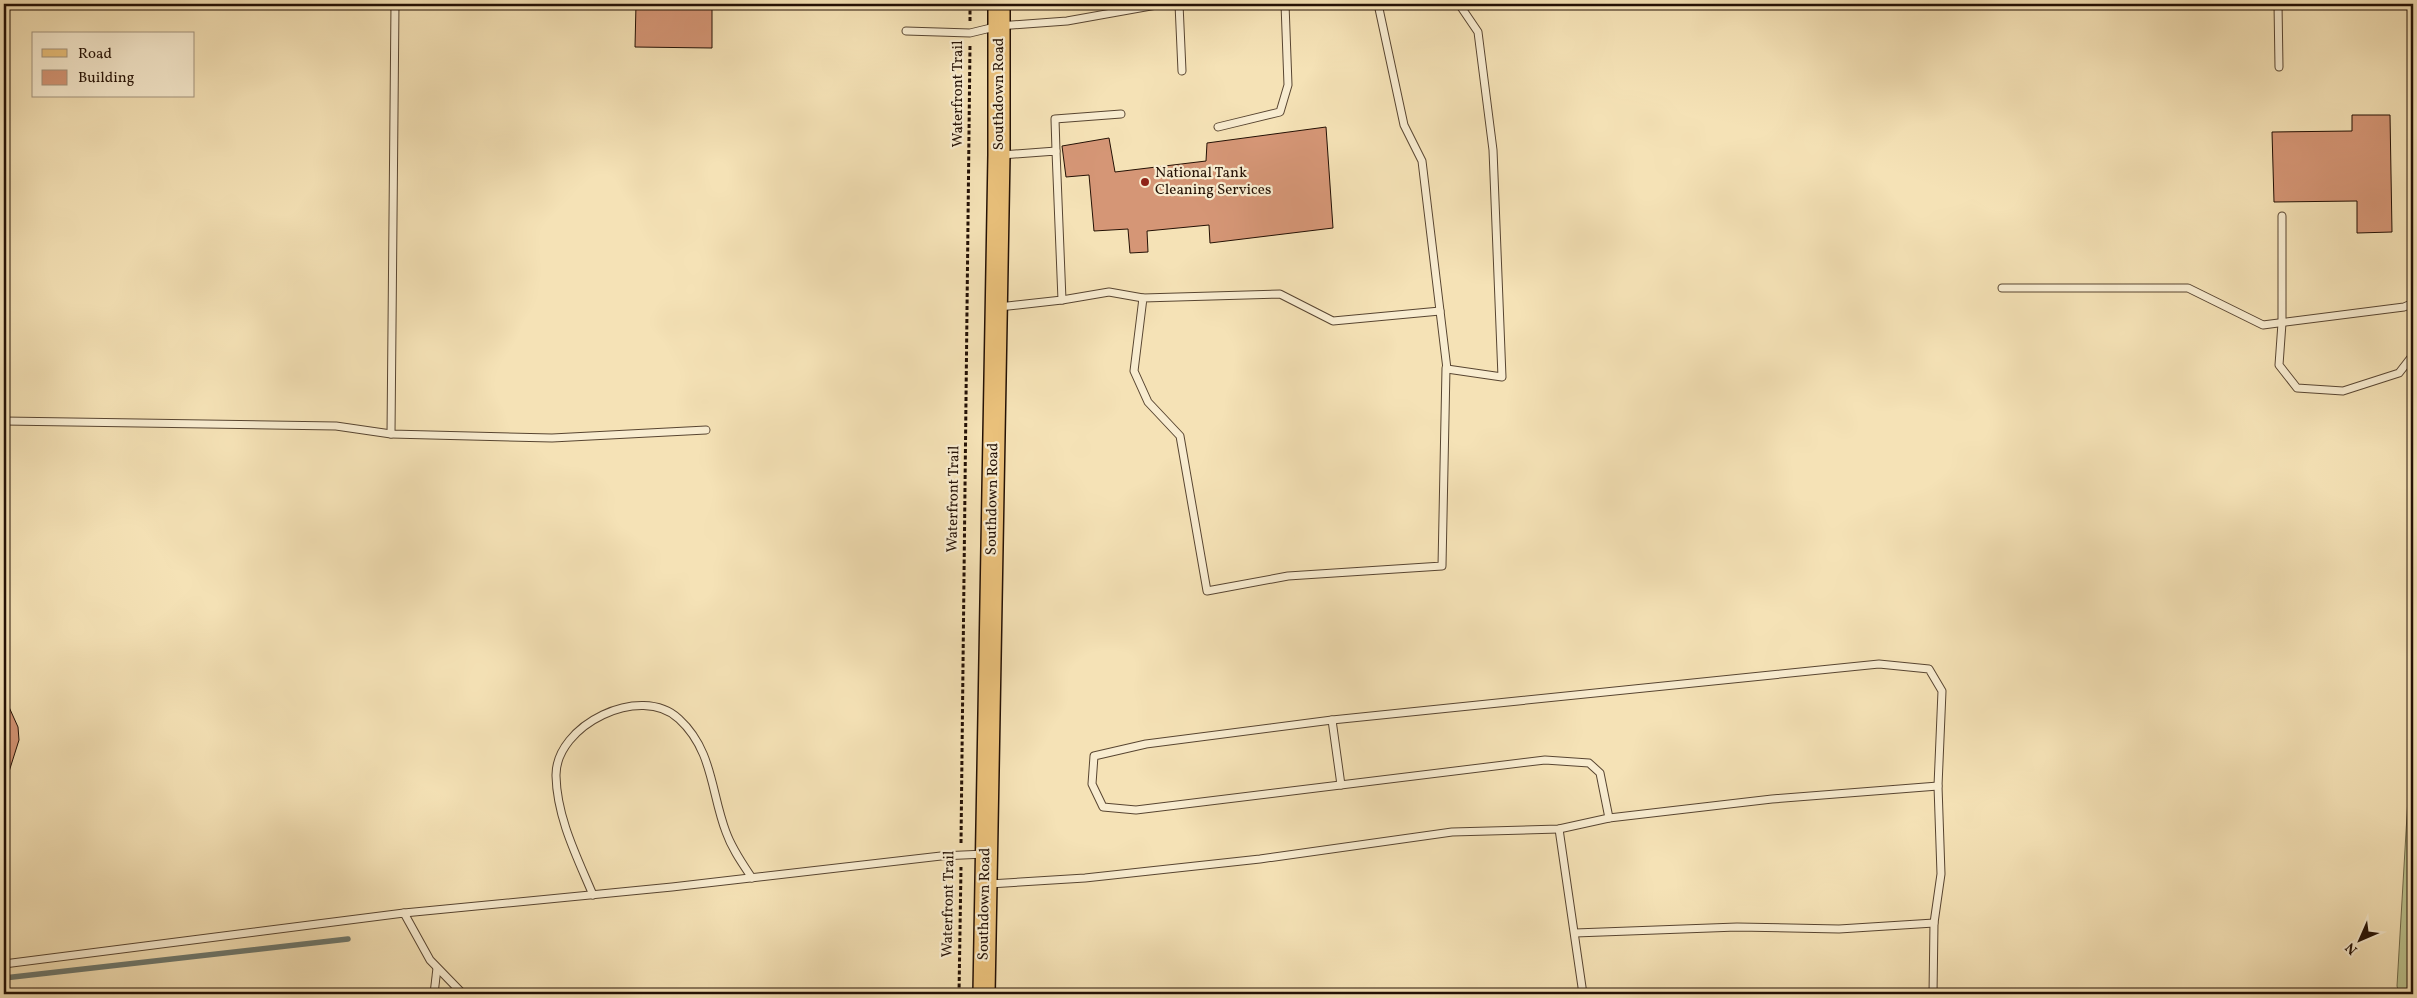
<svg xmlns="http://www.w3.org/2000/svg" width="2417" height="998" font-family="Vollkorn,serif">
	<rect width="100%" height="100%" fill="#f5e2b6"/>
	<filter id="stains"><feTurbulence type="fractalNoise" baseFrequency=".004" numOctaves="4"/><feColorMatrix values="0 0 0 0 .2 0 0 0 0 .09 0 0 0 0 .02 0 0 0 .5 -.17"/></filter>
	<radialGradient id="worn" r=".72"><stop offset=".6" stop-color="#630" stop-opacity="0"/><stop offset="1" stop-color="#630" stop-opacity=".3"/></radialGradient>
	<path fill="#bbc38e" stroke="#706a4a" d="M2413 713V994H2399L2397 986Z"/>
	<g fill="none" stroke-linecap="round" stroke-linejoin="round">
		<path stroke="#6d786e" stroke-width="5.5" d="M4 978 348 939"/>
	</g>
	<g fill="#d59676" stroke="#241105">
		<path d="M636 4H712V48L635 47Z"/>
		<path d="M2352 115H2390L2392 232 2357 233V201L2274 202 2272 132 2352 131Z"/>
		<path d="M1326 127 1333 228 1210 243 1209 225 1147 231 1148 252 1130 253 1128 229 1094 231 1089 175 1066 177 1062 146 1109 138 1115 172 1206 161 1207 143Z"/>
		<path d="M4 696 18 727 19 740 7 778H4Z"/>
	</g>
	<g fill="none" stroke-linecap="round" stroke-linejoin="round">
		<g stroke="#584531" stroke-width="9">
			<g id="lane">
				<path d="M1179 4 1182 71"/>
				<path d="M1378 4 1404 125 1422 161 1447 369 1502 377 1493 150 1478 32 1459 4"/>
				<path d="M2278 4 2279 67"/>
				<path d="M906 31 970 33 999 26 1067 21 1162 4"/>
				<path d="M1218 127 1280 112 1288 85 1285 4"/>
				<path d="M1056 151 1055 119 1121 114"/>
				<path d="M2282 216V323L2279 365 2297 388 2343 391 2399 373 2413 355"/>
				<path d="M2002 288H2188L2263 325 2404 307 2413 303"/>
				<path d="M1062 300 1109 292 1143 298"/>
				<path d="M999 307 1062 300 1056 151 1002 155"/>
				<path d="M1440 311 1333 321 1280 294 1143 298 1134 371 1148 402 1180 436 1207 591 1288 576 1442 566 1446 368"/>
				<path d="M4 421 336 426 391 434 552 438 706 430"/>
				<path d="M391 434 395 4"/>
				<path d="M1332 720 1341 785"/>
				<path d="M1609 818 1600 773 1589 763 1545 760 1136 810 1103 807 1092 784 1094 756 1146 744 1332 720 1879 664 1929 669 1942 691 1938 786 1941 874 1934 923 1933 994"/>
				<path d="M1559 829 1583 994"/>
				<path d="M989 884 1085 878 1260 859 1452 832 1559 829 1609 818 1772 799 1938 786"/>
				<path d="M593 895C577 857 557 818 556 776 555 725 641 683 679 719 713 750 711 793 726 832 732 849 742 863 752 878"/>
				<path d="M404 913 672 887 941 856 985 854"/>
				<path d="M1575 933 1737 927 1839 929 1934 923"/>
				<path d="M4 964 404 913 430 960 463 994"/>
				<path d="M434 994 437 968"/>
			</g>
		</g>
		<g stroke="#241105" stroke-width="24">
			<path id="primary" d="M984 994 999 155V4"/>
		</g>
		<g stroke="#241105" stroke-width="3" stroke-dasharray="4 2.5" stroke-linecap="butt">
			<path d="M970 21V4"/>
			<path d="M961 843 970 44"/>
			<path d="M959 994 961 867"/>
		</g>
		<use href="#lane" stroke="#f8ecd0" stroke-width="7"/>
		<use href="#primary" stroke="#eac17b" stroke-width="21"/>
	</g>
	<circle fill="#8f2418" stroke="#f8ecd0" stroke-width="2" cx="1145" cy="182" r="5"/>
	<g text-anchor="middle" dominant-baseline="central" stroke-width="4.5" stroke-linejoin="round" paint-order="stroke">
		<g font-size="15" fill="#241105" stroke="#f8ecd0">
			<text transform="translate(958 94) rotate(-90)">Waterfront Trail</text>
			<text transform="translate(999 94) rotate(-90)">Southdown Road</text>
			<text transform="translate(954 499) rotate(-89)">Waterfront Trail</text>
			<text transform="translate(993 499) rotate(-89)">Southdown Road</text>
			<text transform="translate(949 904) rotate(-89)">Waterfront Trail</text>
			<text transform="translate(985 904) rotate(-89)">Southdown Road</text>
		</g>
		<g font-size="15" fill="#241105" stroke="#f8ecd0" text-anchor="start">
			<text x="1155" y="173">National Tank<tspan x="1155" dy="17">Cleaning Services</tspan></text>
		</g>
	</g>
	<rect width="2417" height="998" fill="none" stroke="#f5e2b6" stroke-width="20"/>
	<rect x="5" y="5" width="2407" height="988" fill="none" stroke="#241105" stroke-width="2.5"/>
	<rect x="10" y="10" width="2397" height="978" fill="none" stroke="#241105"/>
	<rect x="32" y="32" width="162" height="65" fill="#f8ecd0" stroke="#a3947f"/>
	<rect x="42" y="49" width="25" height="8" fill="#eac17b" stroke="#a3947f"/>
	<text x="78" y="58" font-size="15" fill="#241105">Road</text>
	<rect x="42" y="70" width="25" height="15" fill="#d59676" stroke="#a3947f"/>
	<text x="78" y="82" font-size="15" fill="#241105">Building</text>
	<g transform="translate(2360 940) rotate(225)" stroke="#f8ecd0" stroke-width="4" paint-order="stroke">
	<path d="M0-4L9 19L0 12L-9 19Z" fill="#241105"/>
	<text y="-8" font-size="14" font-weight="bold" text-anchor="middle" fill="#241105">N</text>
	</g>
	<rect width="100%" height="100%" filter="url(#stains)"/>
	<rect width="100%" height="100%" fill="url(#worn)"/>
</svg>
